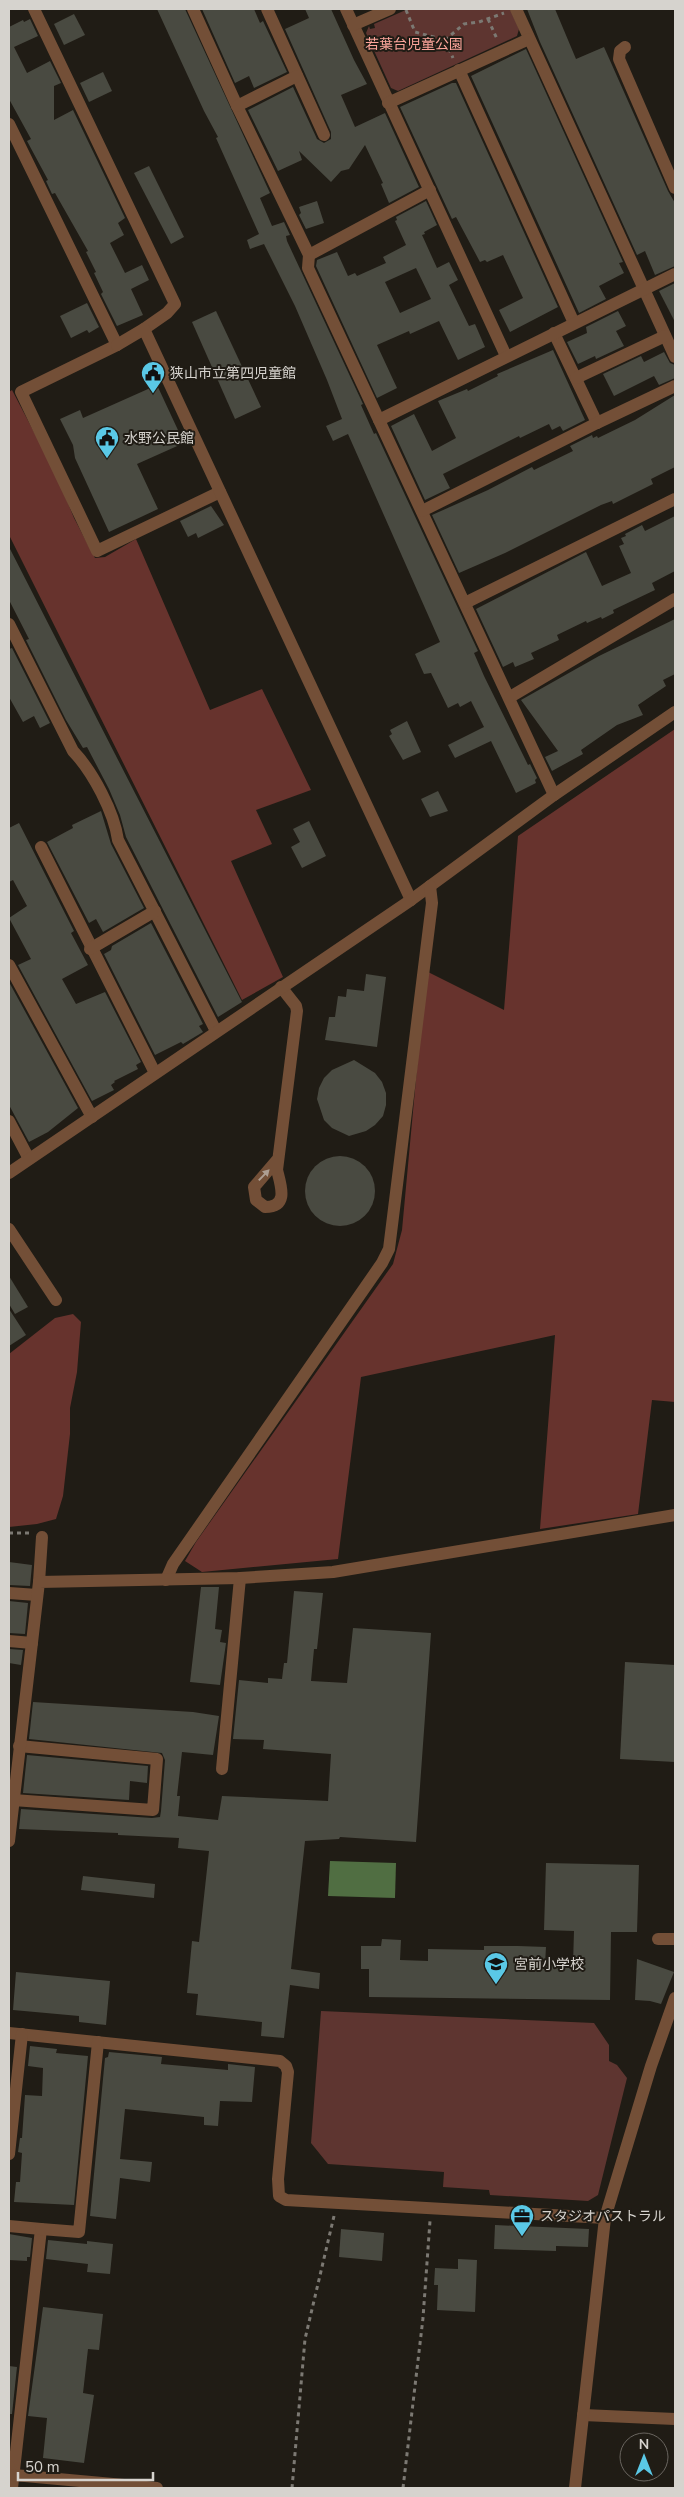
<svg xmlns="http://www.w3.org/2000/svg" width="684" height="2497" font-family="'Nunito Sans','Noto Sans JP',sans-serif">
	<rect width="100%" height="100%" fill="#201c15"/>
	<g fill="#5e3530">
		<path d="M408 9H510L519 29 517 36 398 91 391 88 366 33 369 26 370 29 375 28 374 24Z"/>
		<path d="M321 2011 594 2023 609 2045V2061L617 2065 627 2078 598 2195 588 2201 490 2195 489 2190 443 2187 444 2172 328 2164 311 2143Z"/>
	</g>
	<g fill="#67332d">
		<path d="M12 390 56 474 74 518 95 558 105 557 136 539 210 710 262 689 311 790 256 810 272 844 231 861 283 977 242 1000 9 535V392Z"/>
		<path d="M675 729V1402L652 1400 638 1514 540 1529 555 1335 361 1377 338 1559 202 1572 185 1561 196 1542 393 1264 402 1230 426 971 504 1010 518 836Z"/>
		<path d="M73 1314 81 1322 77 1372 70 1408V1434L63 1496 56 1519 37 1524 9 1527V1354L55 1318Z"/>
	</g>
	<path fill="#506e42" d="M330 1861 396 1863 395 1898 328 1896Z"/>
	<g fill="#494a41" fill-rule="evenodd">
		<path d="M157 9H185L270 193 260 198 272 226 284 222 290 235 286 236 287 241 363 404 361 405 374 434 376 433 478 651 474 653 484 676 528 765 530 764 537 778 535 780 536 783 516 793 491 741 455 758 448 745 484 727 471 701 460 707 458 703 448 708 431 673 424 674 415 654 440 642 348 434 333 441 326 426 342 419 327 380 295 306 264 244 250 249 247 240 259 234 216 138 218 137 204 111Z"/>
		<path d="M202 9H254L260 23 263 21 287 72 254 88 249 76 235 83Z"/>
		<path d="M305 9H331L354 60 367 84 341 95 355 127 385 113 419 187 389 203 381 184 383 183 365 145 349 169 341 171 331 182 299 151 302 160 278 171 248 110 293 87 317 139 324 143 331 139V132L285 29 309 18Z"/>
		<path d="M527 9H555L576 59 604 47 668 191 675 203V266L655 275 645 251 637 255 540 42Z"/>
		<path d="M74 14 85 35 64 45 54 24Z"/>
		<path d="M30 19 38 36 14 47 27 73 50 61 61 83 54 86V120L73 110 125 218 118 223 124 235 110 243 125 273 142 265 149 280 131 289 143 315 117 326 101 294 103 292 94 273 96 272 86 252 88 251 55 193 52 194 46 181 48 180 27 141 31 139 9 99V27L23 20 24 22Z"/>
		<path d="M526 49 623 262 619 263 624 273 599 286 606 299 579 313 471 76Z"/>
		<path d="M103 72 112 91 89 102 80 83Z"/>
		<path d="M452 83H456L558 307 510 332 499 310 523 298 503 255 487 262 485 260 480 262 456 217 452 219 400 107Z"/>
		<path d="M149 166 184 237 171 244 134 173Z"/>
		<path d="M317 201 324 223 306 229 299 215 301 213 299 207Z"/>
		<path d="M426 201 437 225 424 232 425 234 422 235 437 268 449 262 458 280 449 285 469 326 475 324 485 347 458 360 439 321 410 334 409 331 377 345 397 388 377 398 316 266 317 260 337 252 348 276 355 273 357 276 386 263 383 257 406 245 395 221 397 220 396 217ZM416 268 431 299 400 313 385 282Z"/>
		<path d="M675 283V322L659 291Z"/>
		<path d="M87 303 99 327 89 333 87 330 71 338 60 316Z"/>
		<path d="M216 311 261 407 235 419 192 322Z"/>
		<path d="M618 311 626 326 616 331 624 346 596 359 595 356 578 364 567 342 587 333 586 327Z"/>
		<path d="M553 350 585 420 563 431 560 426 552 430 549 424 520 438 519 436 443 474 450 488 425 500 391 426 414 414 432 451 456 438 438 401 467 389 468 391 498 376 497 374Z"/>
		<path d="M664 352 670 363 675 365V378L659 385 654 376 614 396 603 374 641 356 644 362Z"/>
		<path d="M157 385 184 443 137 464 158 509 109 532 75 458 73 445 60 419 80 410 83 418Z"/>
		<path d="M675 395V467L651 479 653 484 613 504 612 501 601 505 505 553 459 573 432 515 488 490 532 467 534 470 573 451 570 446 592 435 593 438 597 436 598 438 635 420Z"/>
		<path d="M211 506 224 525 198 538 196 533 188 537 180 521Z"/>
		<path d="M675 516V571L652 583 655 590 613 610 614 613 602 619 601 617 587 623 586 621 557 635 559 640 531 653 534 659 515 667 513 662 503 667 476 609 586 552 602 586 631 573 619 546 624 544 621 538 626 536 625 534 642 525 645 531Z"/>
		<path d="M9 547 242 1002 218 1017 126 837 120 815 109 789 87 747 83 748 66 720 26 640 29 639 9 600Z"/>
		<path d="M675 619V674L663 680 666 686 638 705 643 715 617 725 581 750 583 754 552 771 545 757 558 751 521 700 599 656Z"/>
		<path d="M12 648 50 723 40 728 34 716 23 722 9 697V649Z"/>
		<path d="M407 721 421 752 403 760 389 736 392 734 390 730Z"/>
		<path d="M438 791 448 811 430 817 421 799Z"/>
		<path d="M101 811 111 844 144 908 103 932 96 919 89 923 47 842 73 828 72 825Z"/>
		<path d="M309 821 326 856 302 868 291 847 300 842 293 829Z"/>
		<path d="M19 823 74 931 71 933 88 965 62 979 76 1004 105 992 141 1062 136 1065 138 1069 114 1081 115 1082 111 1085 114 1090 92 1101 18 965 31 959 9 918 27 906 13 880 9 882V828Z"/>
		<path d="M151 923 203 1024 199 1026 203 1032 183 1044 181 1042 155 1055 104 954 111 950 112 946Z"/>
		<path d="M366 974 386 977 377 1047 325 1040 329 1017H335L338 996 346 997 347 989 364 991Z"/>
		<path d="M9 982 78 1108 48 1132 29 1142 9 1105Z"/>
		<path d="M354 1060 375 1073 382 1082 386 1093V1105L383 1116 375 1125 366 1131 349 1136 332 1128 324 1120 317 1099 319 1088 324 1078 332 1070Z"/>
		<circle cx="340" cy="1191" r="35"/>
		<path d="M9 1276 28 1307 15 1314 9 1304Z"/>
		<path d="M9 1309 26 1335 9 1346Z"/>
		<path d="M9 1562 32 1565 30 1586 9 1585Z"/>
		<path d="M201 1587H219L215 1629 222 1630 220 1642 226 1643 220 1685 190 1682Z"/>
		<path d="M294 1591 323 1593 317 1649H314L311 1681 347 1683 353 1628 431 1633 416 1842 340 1837 339 1839 305 1841 291 1969 320 1973 319 1989 290 1985 284 2038 261 2036 262 2022 196 2015 198 1994 187 1993 192 1941 199 1942 209 1851 178 1848 179 1838 118 1835V1833L19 1829 21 1809 152 1818 160 1817 161 1811 165 1760 162 1753 29 1739 33 1702 193 1712 219 1716 213 1755 182 1752 177 1796H180L178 1816 218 1820 222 1796 328 1801 331 1754 263 1749 264 1740 233 1739 239 1680 268 1683V1678L282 1679 284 1663H287Z"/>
		<path d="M9 1601 28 1603 25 1634 9 1633Z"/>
		<path d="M9 1649 23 1650 21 1665 9 1663Z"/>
		<path d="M625 1662 675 1665V1762L620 1759Z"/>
		<path d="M27 1755 148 1766 147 1783 130 1781 129 1800 23 1793Z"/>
		<path d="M546 1863 639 1865 637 1932H611L610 2000 369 1997V1969H361V1946H381L382 1939 401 1940 400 1960 428 1961V1949L484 1950V1946H518L546 1947 545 1964H573L574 1931 544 1930Z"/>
		<path d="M83 1876 155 1884 154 1898 81 1890Z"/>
		<path d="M637 1959 674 1972 661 2004 650 2001 635 2000Z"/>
		<path d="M16 1972 110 1981 106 2025 79 2022V2016L13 2010Z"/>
		<path d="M30 2046 57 2049 56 2053 88 2056 74 2205 14 2202 16 2182H20L22 2153 18 2152 20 2138H22L25 2095 42 2096 43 2068 28 2066Z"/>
		<path d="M109 2052 162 2057 161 2064 228 2070V2064L255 2067 252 2102 220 2101 218 2126 204 2125V2117L125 2109 120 2159 152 2162 150 2182 120 2178 116 2219 90 2216 105 2058 108 2057Z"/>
		<path d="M495 2225 589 2229 588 2247 556 2246V2251L494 2249Z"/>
		<path d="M341 2229 384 2233 382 2261 339 2257Z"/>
		<path d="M9 2234 32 2238 30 2257H27V2261L9 2260Z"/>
		<path d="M48 2240 87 2244V2241L113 2244 110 2274 87 2272 88 2264 46 2259Z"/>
		<path d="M458 2259 477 2260 475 2312 437 2310 438 2285H434L435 2268 458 2269Z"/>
		<path d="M43 2307 103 2314 99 2350 88 2349 83 2393 94 2395 84 2463 43 2458 47 2418 28 2416Z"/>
		<path d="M9 2366 17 2367 12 2414H9Z"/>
	</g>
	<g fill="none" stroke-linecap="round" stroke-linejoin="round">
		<g stroke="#7c7973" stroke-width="3" stroke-dasharray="4 4" stroke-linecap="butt">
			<path d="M406 10 415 32 445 40 453 58"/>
			<path d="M488 19 497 39"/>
			<path d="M445 40 464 24 479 22 504 13"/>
			<path d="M9 1533H29"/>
			<path d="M292 2488 305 2339 334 2216"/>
			<path d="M403 2488 423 2318 430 2221"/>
		</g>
		<g stroke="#734f37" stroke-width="12">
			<path d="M34 9 175 304 167 313 144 329"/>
			<path d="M193 9 237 106 309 255 308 268 554 795"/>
			<path d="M267 9 324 135"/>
			<path d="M346 9 506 356"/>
			<path d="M516 9 675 357"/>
			<path d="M353 25 390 9"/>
			<path d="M625 47 620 51 619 59 675 188"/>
			<path d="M459 70 574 323"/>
			<path d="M388 103 529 39"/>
			<path d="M237 106 297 76"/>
			<path d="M9 124 117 345 21 392 97 551 220 492"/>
			<path d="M309 255 430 190"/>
			<path d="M554 333 597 423"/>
			<path d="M117 345 144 329 411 900"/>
			<path d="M576 378 665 336"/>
			<path d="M379 420 675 274"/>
			<path d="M422 511 597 423 675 386"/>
			<path d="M465 603 675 499"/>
			<path d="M9 624 73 751C93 772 114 812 118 840L216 1031"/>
			<path d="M510 697 675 599"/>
			<path d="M41 847 155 1073"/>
			<path d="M90 949 155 911"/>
			<path d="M9 965 92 1117"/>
			<path d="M9 1121 29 1159"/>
			<path d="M278 1159 254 1187 256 1200 265 1207C289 1207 281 1186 277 1170L297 1011 296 1006 281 987"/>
			<path d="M9 1173 411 900 554 795 675 712"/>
			<path d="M9 1229 56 1300"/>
			<path d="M166 1580 173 1564 382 1263 389 1249 432 903 430 886"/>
			<path d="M39 1582 42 1537"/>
			<path d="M9 1593 37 1595"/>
			<path d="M9 1641 32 1643"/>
			<path d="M222 1769 240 1578"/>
			<path d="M13 1800 153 1810 157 1759 19 1746"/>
			<path d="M9 1841 39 1582 240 1578 333 1572 675 1515"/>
			<path d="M658 1939H675"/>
			<path d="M9 2033 280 2061 286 2066 288 2072 278 2179 279 2196 286 2200 605 2218"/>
			<path d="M9 2154 22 2034"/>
			<path d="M9 2226 41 2229 12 2488"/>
			<path d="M41 2229 79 2232 98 2042"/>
			<path d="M583 2415 675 2419"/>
			<path d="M14 2475 157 2488"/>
			<path d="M575 2488 605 2218 651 2066 675 1998"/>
		</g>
	</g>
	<defs><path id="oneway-solid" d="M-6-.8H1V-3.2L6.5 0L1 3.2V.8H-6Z" transform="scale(1.25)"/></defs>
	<use fill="#ae9e92" href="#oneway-solid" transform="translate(264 1175) rotate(-46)"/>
	<defs>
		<g id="civic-pin" transform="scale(1.25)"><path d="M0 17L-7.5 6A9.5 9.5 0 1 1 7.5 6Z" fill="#5ac8e6" stroke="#201c15"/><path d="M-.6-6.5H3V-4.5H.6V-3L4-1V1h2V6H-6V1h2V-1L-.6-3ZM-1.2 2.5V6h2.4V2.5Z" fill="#111"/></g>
		<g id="school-pin" transform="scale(1.25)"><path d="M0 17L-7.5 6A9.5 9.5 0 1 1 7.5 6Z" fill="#5ac8e6" stroke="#201c15"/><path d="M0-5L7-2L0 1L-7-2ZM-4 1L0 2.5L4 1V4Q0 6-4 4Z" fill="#111"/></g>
		<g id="office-pin" transform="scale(1.25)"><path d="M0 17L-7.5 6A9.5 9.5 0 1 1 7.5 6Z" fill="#5ac8e6" stroke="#201c15"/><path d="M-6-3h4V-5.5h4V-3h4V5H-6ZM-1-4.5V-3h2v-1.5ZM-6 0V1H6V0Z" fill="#111"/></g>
	</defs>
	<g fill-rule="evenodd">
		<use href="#civic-pin" x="153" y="373"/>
		<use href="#civic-pin" x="107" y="438"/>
		<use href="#school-pin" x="496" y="1964"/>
		<use href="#office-pin" x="522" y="2216"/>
	</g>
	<g text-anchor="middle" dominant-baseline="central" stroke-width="4" stroke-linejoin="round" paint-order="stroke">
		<g font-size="14" fill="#fda69b" stroke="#201c15">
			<text x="414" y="44">若葉台児童公園</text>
		</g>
		<g font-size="14" fill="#d6d3ce" stroke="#201c15" text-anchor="start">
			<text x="170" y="373">狭山市立第四児童館</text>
			<text x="124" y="438">水野公民館</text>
			<text x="514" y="1964">宮前小学校</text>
			<text x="540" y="2216">スタジオパストラル</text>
		</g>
	</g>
	<rect width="684" height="2497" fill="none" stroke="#d6d3ce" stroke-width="20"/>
	<g transform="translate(644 2457)"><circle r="24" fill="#201c15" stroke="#69655f"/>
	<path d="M0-4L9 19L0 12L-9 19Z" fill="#5ac8e6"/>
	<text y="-8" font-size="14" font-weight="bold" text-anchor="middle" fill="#d6d3ce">N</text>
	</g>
	<path d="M18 2472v8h135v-8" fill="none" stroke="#d6d3ce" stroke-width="2.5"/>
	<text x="25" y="2472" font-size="15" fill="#d6d3ce" stroke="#201c15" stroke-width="4" paint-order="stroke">50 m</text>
</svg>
